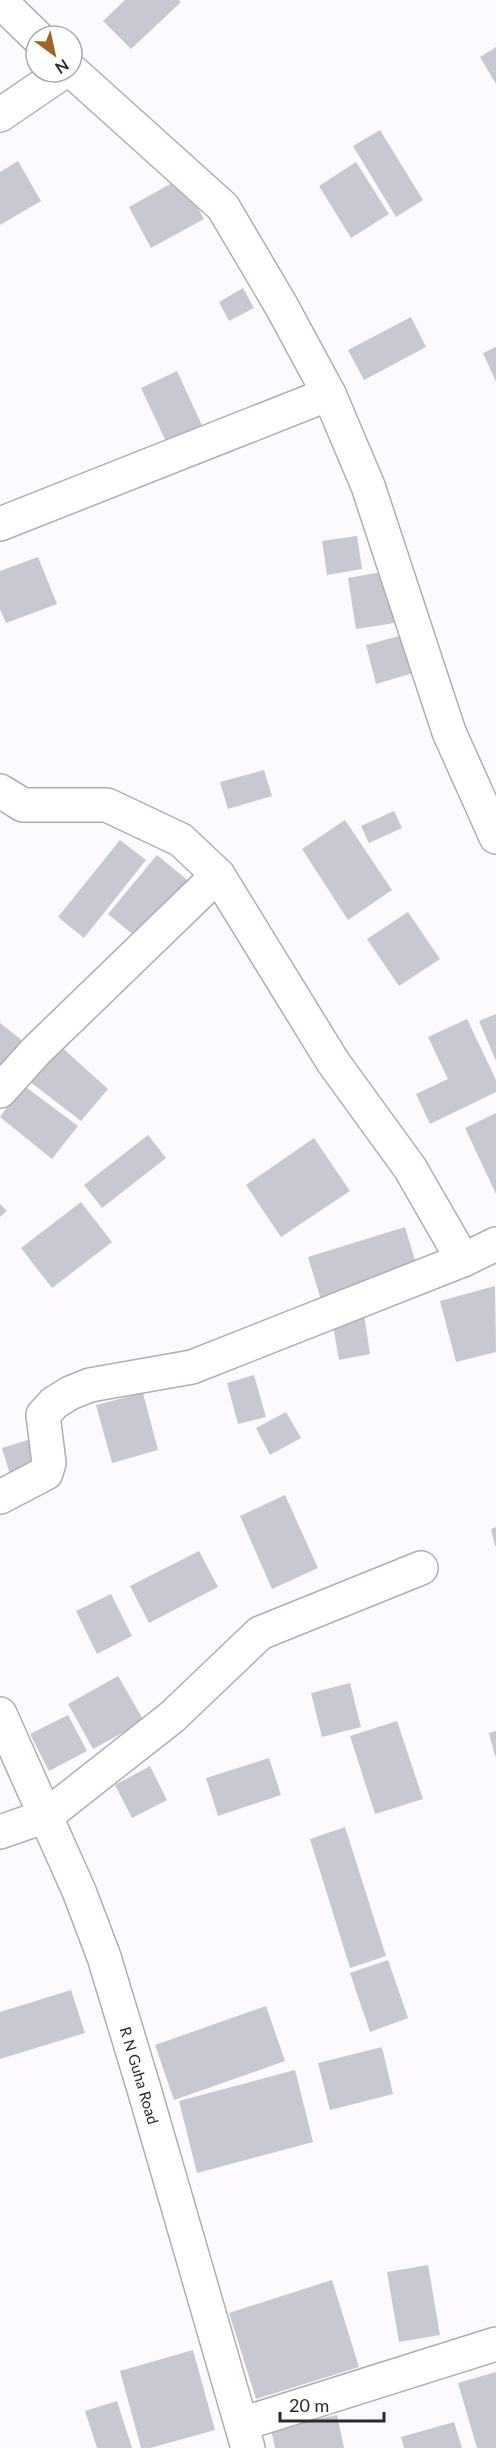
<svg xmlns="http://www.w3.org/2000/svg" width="496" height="2448" font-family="Lato,sans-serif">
	<rect width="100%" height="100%" fill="#fdfaff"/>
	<g fill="#c7c8d1">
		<path d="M125 0H179L181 2 131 49 103 21Z"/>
		<path d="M496 47V84L480 57Z"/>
		<path d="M380 130 423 200 396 217 353 146Z"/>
		<path d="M18 161 41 201 0 225V172Z"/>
		<path d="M356 162 389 214 351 238 319 186Z"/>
		<path d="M181 178 204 219 151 248 129 207Z"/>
		<path d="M243 288 254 308 229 321 219 302Z"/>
		<path d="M411 317 426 347 364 380 348 350Z"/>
		<path d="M496 347V382L483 353Z"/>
		<path d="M177 371 206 434 170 450 141 388Z"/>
		<path d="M357 536 362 569 327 575 322 541Z"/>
		<path d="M38 557 57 604 6 623 0 609V571Z"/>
		<path d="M392 570 401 622 356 629 348 578Z"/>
		<path d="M410 633 420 671 376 684 366 645Z"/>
		<path d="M264 770 272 796 228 809 220 782Z"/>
		<path d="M394 811 402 828 369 843 361 826Z"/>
		<path d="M345 820 392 890 348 920 302 849Z"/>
		<path d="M120 840 146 860 84 938 58 917Z"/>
		<path d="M157 855 191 883 142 942 108 914Z"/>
		<path d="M408 912 440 959 399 986 367 939Z"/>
		<path d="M496 1014V1061L479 1021Z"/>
		<path d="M467 1019 496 1080V1092L430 1124 416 1094 448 1079 428 1037Z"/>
		<path d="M0 1023 24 1042 0 1071Z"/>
		<path d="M58 1044 108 1089 81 1121 29 1081Z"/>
		<path d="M23 1085 78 1126 52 1159 0 1117Z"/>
		<path d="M496 1113V1194L465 1128Z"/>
		<path d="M148 1135 166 1158 102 1208 84 1185Z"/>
		<path d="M314 1138 350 1191 281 1237 246 1185Z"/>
		<path d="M81 1202 112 1242 52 1288 21 1248Z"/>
		<path d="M0 1204 7 1211 0 1217Z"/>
		<path d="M405 1227 418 1270 321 1300 308 1257Z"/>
		<path d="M495 1286 496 1352 456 1362 440 1301Z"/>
		<path d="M364 1314 370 1354 339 1360 332 1320Z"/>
		<path d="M254 1375 266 1417 238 1424 227 1383Z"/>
		<path d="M143 1393 158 1450 112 1463 96 1405Z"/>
		<path d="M286 1412 301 1438 270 1455 256 1428Z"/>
		<path d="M31 1439 40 1469 11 1478 2 1448Z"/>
		<path d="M285 1495 318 1568 272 1589 240 1516Z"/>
		<path d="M496 1527V1546H495L491 1529Z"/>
		<path d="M199 1551 218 1587 149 1623 130 1586Z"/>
		<path d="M111 1594 132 1636 97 1654 76 1611Z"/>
		<path d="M118 1676 144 1721 93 1749 68 1704Z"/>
		<path d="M350 1683 361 1727 322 1737 311 1693Z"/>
		<path d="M68 1715 87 1751 49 1771 30 1734Z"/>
		<path d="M397 1721 423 1799 375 1814 350 1736Z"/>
		<path d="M496 1731V1756H495L489 1733Z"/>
		<path d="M269 1758 281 1795 218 1816 206 1778Z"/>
		<path d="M150 1766 167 1800 132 1818 115 1785Z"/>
		<path d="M345 1827 386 1956 350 1968 310 1839Z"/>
		<path d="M388 1960 408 2018 370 2032 350 1973Z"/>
		<path d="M71 1990 85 2033 0 2059V2012Z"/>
		<path d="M266 2006 285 2061 174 2100 155 2045Z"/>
		<path d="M382 2047 393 2094 330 2110 318 2063Z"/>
		<path d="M295 2070 313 2142 197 2173 179 2101Z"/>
		<path d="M428 2265 440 2335 399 2342 387 2272Z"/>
		<path d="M332 2280 359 2367 256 2399 229 2313Z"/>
		<path d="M193 2350 215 2430 150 2448H141L120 2371Z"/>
		<path d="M496 2372V2448H477L458 2383Z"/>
		<path d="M117 2401 132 2448H97L85 2411Z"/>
		<path d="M337 2415 344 2448H275L271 2429Z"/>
		<path d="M454 2422 462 2448H404L401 2437Z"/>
	</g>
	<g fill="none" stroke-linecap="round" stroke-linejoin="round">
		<g stroke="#b2adb5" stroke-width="36">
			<g id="minor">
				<path d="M0 1 36 36"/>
				<path d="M72 71 223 207 282 307 329 394 368 486 449 732 496 837"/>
				<path d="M0 115 63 72"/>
				<path d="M0 524 329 394"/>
				<path d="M0 791 23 805H107L181 840 218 875 333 1062 410 1168 463 1260 496 1244"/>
				<path d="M0 1091 36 1051 218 875"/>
				<path d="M0 1497 46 1473 49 1463 43 1415 54 1403 70 1393 90 1385 192 1367 463 1260"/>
				<path id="s1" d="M0 1714 79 1891 104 1957 144 2089 248 2448"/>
				<path d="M0 1832 46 1816 172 1717 260 1633 421 1568"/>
				<path d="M242 2424 496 2344"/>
			</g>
		</g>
		<use href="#minor" stroke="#fff" stroke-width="33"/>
	</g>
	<g text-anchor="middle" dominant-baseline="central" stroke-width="4.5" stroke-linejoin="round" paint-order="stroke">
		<g font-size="15" fill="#2b292c" stroke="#fff">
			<text stroke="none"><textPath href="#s1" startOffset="388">R N Guha Road</textPath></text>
		</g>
	</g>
	<g transform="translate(54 54) rotate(147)"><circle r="28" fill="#ffffff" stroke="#aaa9ab" stroke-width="1.5"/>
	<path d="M0-4.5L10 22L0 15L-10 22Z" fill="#a06426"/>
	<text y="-9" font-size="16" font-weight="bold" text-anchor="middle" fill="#2b292c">N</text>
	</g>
	<path d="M280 2412v9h104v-9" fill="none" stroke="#2b292c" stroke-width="3"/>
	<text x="289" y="2412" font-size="18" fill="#2b292c" stroke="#ffffff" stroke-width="4.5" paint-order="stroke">20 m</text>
</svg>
